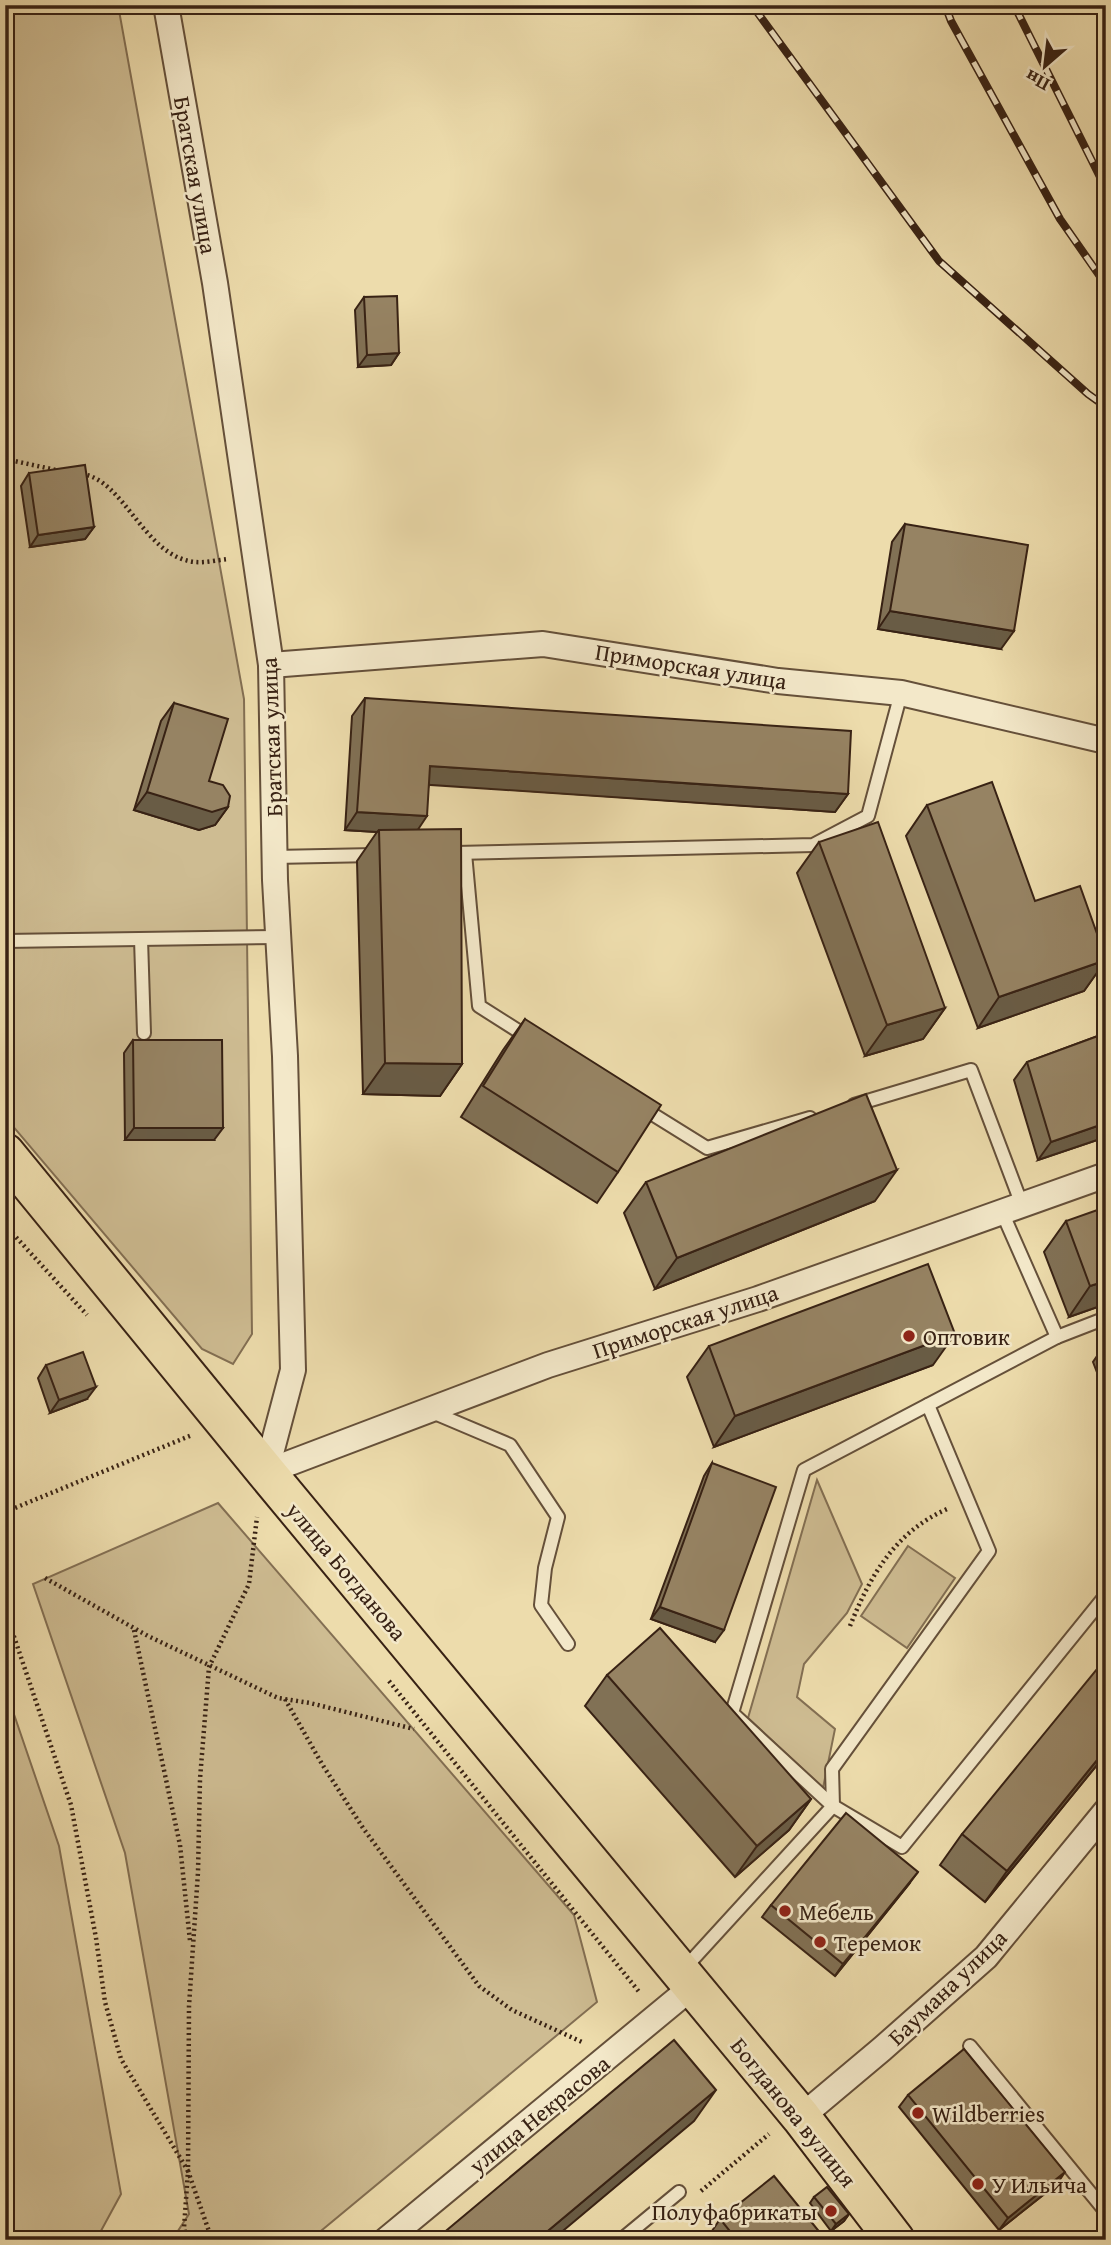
<svg xmlns="http://www.w3.org/2000/svg" width="1111" height="2245" font-family="'Gentium Book Plus',serif">
	<rect width="100%" height="100%" fill="#eddcac"/>
	<filter id="stains"><feTurbulence type="fractalNoise" baseFrequency=".00286" numOctaves="4"/><feColorMatrix values="0 0 0 0 .2 0 0 0 0 .09 0 0 0 0 .02 0 0 0 .5 -.17"/></filter>
	<radialGradient id="worn" r=".72"><stop offset=".6" stop-color="#630" stop-opacity="0"/><stop offset="1" stop-color="#630" stop-opacity=".3"/></radialGradient>
	<g fill="#cebc92" stroke="#836f53" stroke-width="2">
		<path d="M5 5H118L244 699 252 1334 233 1364 202 1349 5 1117Z"/>
		<path d="M817 1480 862 1584 847 1613 804 1664 797 1697 835 1729 823 1788 748 1718Z"/>
		<path d="M218 1503 574 1915 597 2002 310 2240H172L189 2214 125 1853 33 1584Z"/>
		<path d="M908 1546 955 1578 907 1648 861 1616Z"/>
		<path d="M5 1688 59 1846 121 2194 96 2240H5Z"/>
	</g>
	<g fill="none" stroke-linecap="round" stroke-linejoin="round">
		<g stroke="#65503a" stroke-width="16">
			<g id="service">
				<path d="M456 853 813 845 868 816 901 693"/>
				<path d="M465 853 479 1006 531 1039"/>
				<path d="M274 857 375 855"/>
				<path d="M141 939 144 1033"/>
				<path d="M5 941 278 937"/>
				<path d="M854 1105 971 1070 1022 1205"/>
				<path d="M641 1107 707 1148 810 1118"/>
				<path d="M1002 1212 1057 1337 1106 1318"/>
				<path d="M432 1412 510 1445 558 1517 545 1568 541 1605 568 1644"/>
				<path d="M833 1806 732 1713 804 1470 1057 1337"/>
				<path d="M833 1806 832 1769 989 1551 928 1405"/>
				<path d="M683 1970 833 1806 902 1847 1106 1595"/>
				<path d="M970 2046 1106 2212"/>
				<path d="M621 2240 679 2192"/>
			</g>
		</g>
		<g stroke="#65503a" stroke-width="28">
			<g id="minor">
				<path d="M166 5 215 283 271 665 275 880 285 1056 293 1370 266 1472"/>
				<path d="M271 665 543 644 778 681 901 693 1106 741"/>
				<path d="M266 1472 548 1365 758 1299 1106 1175"/>
				<path d="M801 2117 882 2049 986 1957 1106 1811"/>
				<path d="M386 2240 692 1987"/>
			</g>
		</g>
		<g stroke="#382214" stroke-width="42">
			<path id="primary" d="M5 1153 266 1472 801 2117 895 2240"/>
		</g>
		<g stroke="#382214" stroke-width="4.5" stroke-dasharray="2 3.5" stroke-linecap="butt">
			<path d="M5 459 56 470"/>
			<path d="M82 474C125 480 144 557 195 562 205 563 218 560 228 559"/>
			<path d="M5 1225 87 1315"/>
			<path d="M5 1512 192 1435"/>
			<path d="M45 1578 148 1636 278 1698 310 1703 414 1729"/>
			<path d="M5 1610 71 1805 96 1938 105 2002 121 2059 188 2171 184 2228 187 2240"/>
			<path d="M850 1626C870 1576 895 1532 947 1509"/>
			<path d="M134 1630 180 1845 190 1941"/>
			<path d="M389 1681 640 1993"/>
			<path d="M285 1699 322 1764 363 1828 479 1986 512 2010 582 2042"/>
			<path d="M701 2191 769 2134"/>
			<path d="M212 2240 188 2171 189 2006 198 1872 200 1779 209 1667 249 1584 257 1517"/>
		</g>
		<use href="#service" stroke="#f3e8c9" stroke-width="12"/>
		<use href="#minor" stroke="#f3e8c9" stroke-width="24"/>
		<use href="#primary" stroke="#eddcac" stroke-width="38"/>
		<g stroke="#382214" stroke-width="8">
			<g id="rail">
				<path d="M752 5 939 261 1088 394 1106 407"/>
				<path d="M945 5 951 21 1060 219 1106 285"/>
				<path d="M1014 5 1106 189"/>
			</g>
		</g>
		<use href="#rail" stroke="#f3e8c9" stroke-width="5" stroke-dasharray="16" stroke-linecap="butt"/>
	</g>
	<g fill="#817155" stroke="#382214" stroke-width="2">
		<path d="M364 297 399 353 391 365 358 367 355 310Z"/>
		<path d="M29 473 94 527 85 539 30 547 21 486Z"/>
		<path d="M905 524 1001 649 878 629 892 542Z"/>
		<path d="M365 698 848 794 835 812 429 784 418 830 462 1064 440 1096 363 1094 357 861 377 832 345 830 352 716Z"/>
		<path d="M174 703 209 781 228 807 215 825 199 830 134 810 161 721Z"/>
		<path d="M927 805 1035 901 1106 960 1084 991 978 1028 906 836Z"/>
		<path d="M819 842 945 1008 923 1039 865 1056 797 873Z"/>
		<path d="M525 1019 618 1172 597 1203 461 1117 503 1050Z"/>
		<path d="M1106 1033V1137L1038 1160 1014 1080 1027 1062Z"/>
		<path d="M133 1040 214 1140H125L124 1053Z"/>
		<path d="M646 1182 875 1201 655 1289 624 1213Z"/>
		<path d="M1066 1221 1106 1304 1069 1317 1044 1252Z"/>
		<path d="M1106 1343V1396L1093 1362Z"/>
		<path d="M709 1346 933 1365 714 1447 687 1377Z"/>
		<path d="M46 1365 87 1399 50 1413 38 1378Z"/>
		<path d="M712 1463 715 1642 651 1619 704 1476Z"/>
		<path d="M607 1675 811 1799 789 1830 735 1877 585 1706Z"/>
		<path d="M1106 1754 985 1902 940 1865 962 1834Z"/>
		<path d="M909 1884 835 1976 762 1917 771 1905Z"/>
		<path d="M908 2095 1057 2184 999 2230 899 2107Z"/>
		<path d="M814 2197 849 2214 844 2221 831 2231 810 2203Z"/>
		<path d="M720 2219 826 2240H706Z"/>
	</g>
	<g fill="#695c45" stroke="#382214" stroke-width="2">
		<path d="M399 353 391 365 358 367 367 355Z"/>
		<path d="M94 527 85 539 30 547 38 535Z"/>
		<path d="M890 611 1014 631 1001 649 878 629Z"/>
		<path d="M430 766 848 794 835 812 417 784Z"/>
		<path d="M147 792 228 807 215 825 199 830 134 810Z"/>
		<path d="M357 812 427 816 415 834 379 830 377 832 345 830Z"/>
		<path d="M1106 960 1084 991 978 1028 999 997Z"/>
		<path d="M945 1008 923 1039 865 1056 887 1025Z"/>
		<path d="M385 1063 462 1064 440 1096 363 1094Z"/>
		<path d="M1106 1123V1137L1038 1160 1051 1142Z"/>
		<path d="M134 1128H223L214 1140H125Z"/>
		<path d="M897 1170 875 1201 655 1289 677 1258Z"/>
		<path d="M1106 1281V1304L1069 1317 1090 1286Z"/>
		<path d="M955 1334 933 1365 714 1447 735 1416Z"/>
		<path d="M96 1387 87 1399 50 1413 59 1400Z"/>
		<path d="M660 1607 724 1630 715 1642 651 1619Z"/>
		<path d="M1106 1749V1754L985 1902 1007 1871Z"/>
		<path d="M811 1799 789 1830 735 1877 757 1846Z"/>
		<path d="M918 1872 909 1884 835 1976 843 1964Z"/>
		<path d="M716 2090 694 2121 552 2240H537Z"/>
		<path d="M1065 2172 1057 2184 999 2230 1008 2218Z"/>
		<path d="M849 2214 844 2221 831 2231 836 2224Z"/>
	</g>
	<g fill="#968363" stroke="#382214" stroke-width="2">
		<path d="M397 296 399 353 367 355 364 297Z"/>
		<path d="M85 465 94 527 38 535 29 473Z"/>
		<path d="M905 524 1028 545 1014 631 890 611Z"/>
		<path d="M365 698 851 731 848 794 430 766 427 816 357 812Z"/>
		<path d="M174 703 228 719 209 781 223 785 230 796 228 807 212 812 147 792Z"/>
		<path d="M992 782 1035 901 1080 886 1106 959V960L999 997 927 805Z"/>
		<path d="M878 822 945 1008 887 1025 819 842Z"/>
		<path d="M461 829 462 1064 385 1063 379 830Z"/>
		<path d="M525 1019 661 1105 618 1172 483 1086Z"/>
		<path d="M1106 1033V1123L1051 1142 1027 1062Z"/>
		<path d="M133 1040H222L223 1128H134Z"/>
		<path d="M866 1094 897 1170 677 1258 646 1182Z"/>
		<path d="M1106 1207V1281L1090 1286 1066 1221Z"/>
		<path d="M928 1264 955 1334 735 1416 709 1346Z"/>
		<path d="M83 1352 96 1387 59 1400 46 1365Z"/>
		<path d="M5 1404 9 1415 5 1417Z"/>
		<path d="M712 1463 776 1487 724 1630 660 1607Z"/>
		<path d="M660 1628 811 1799 757 1846 607 1675Z"/>
		<path d="M1106 1658V1749L1007 1871 962 1834Z"/>
		<path d="M846 1813 918 1872 843 1964 771 1905Z"/>
		<path d="M674 2040 716 2090 537 2240H435Z"/>
		<path d="M964 2049 1065 2172 1008 2218 908 2095Z"/>
		<path d="M774 2176 826 2240H737L720 2219Z"/>
		<path d="M827 2187 849 2214 836 2224 814 2197Z"/>
		<path d="M1105 2224 1106 2240H1087Z"/>
	</g>
	<g fill="#8f2418" stroke="#f3e8c9" stroke-width="2.5">
		<circle cx="909" cy="1336" r="7"/>
		<circle cx="785" cy="1911" r="7"/>
		<circle cx="820" cy="1942" r="7"/>
		<circle cx="918" cy="2113" r="7"/>
		<circle cx="978" cy="2184" r="7"/>
		<circle cx="831" cy="2211" r="7"/>
	</g>
	<g text-anchor="middle" dominant-baseline="central" stroke-width="5" stroke-linejoin="round" paint-order="stroke">
		<g font-size="23" fill="#382214" stroke="#f3e8c9">
			<text transform="translate(196 175) rotate(80)">Братская улица</text>
			<text transform="translate(691 666) rotate(9)">Приморская улица</text>
			<text transform="translate(271 737) rotate(-92)">Братская улица</text>
			<text transform="translate(685 1321) rotate(-18)">Приморская улица</text>
			<text transform="translate(347 1571) rotate(50)">улица Богданова</text>
			<text transform="translate(947 1987) rotate(-44)">Баумана улица</text>
			<text transform="translate(794 2112) rotate(51)">Богданова вулиця</text>
			<text transform="translate(539 2114) rotate(-39)">улица Некрасова</text>
		</g>
		<g font-size="23" fill="#382214" stroke="#f3e8c9" text-anchor="start">
			<text x="923" y="1336">Оптовик</text>
			<text x="799" y="1911">Мебель</text>
			<text x="834" y="1942">Теремок</text>
			<text x="932" y="2113">Wildberries</text>
			<text x="992" y="2184">У Ильича</text>
			<text x="817" y="2211" text-anchor="end">Полуфабрикаты</text>
		</g>
	</g>
	<rect width="1111" height="2245" fill="none" stroke="#eddcac" stroke-width="28"/>
	<rect x="7" y="7" width="1097" height="2231" fill="none" stroke="#382214" stroke-width="3.5"/>
	<rect x="14" y="14" width="1083" height="2217" fill="none" stroke="#382214" stroke-width="2"/>
	<g transform="translate(1045 66) rotate(208)" stroke="#f3e8c9" stroke-width="5" paint-order="stroke">
	<path d="M0-5L12 26L0 18L-12 26Z" fill="#382214"/>
	<text y="-10" font-size="19" font-weight="bold" text-anchor="middle" fill="#382214">Пн</text>
	</g>
	<rect width="100%" height="100%" filter="url(#stains)"/>
	<rect width="100%" height="100%" fill="url(#worn)"/>
</svg>
